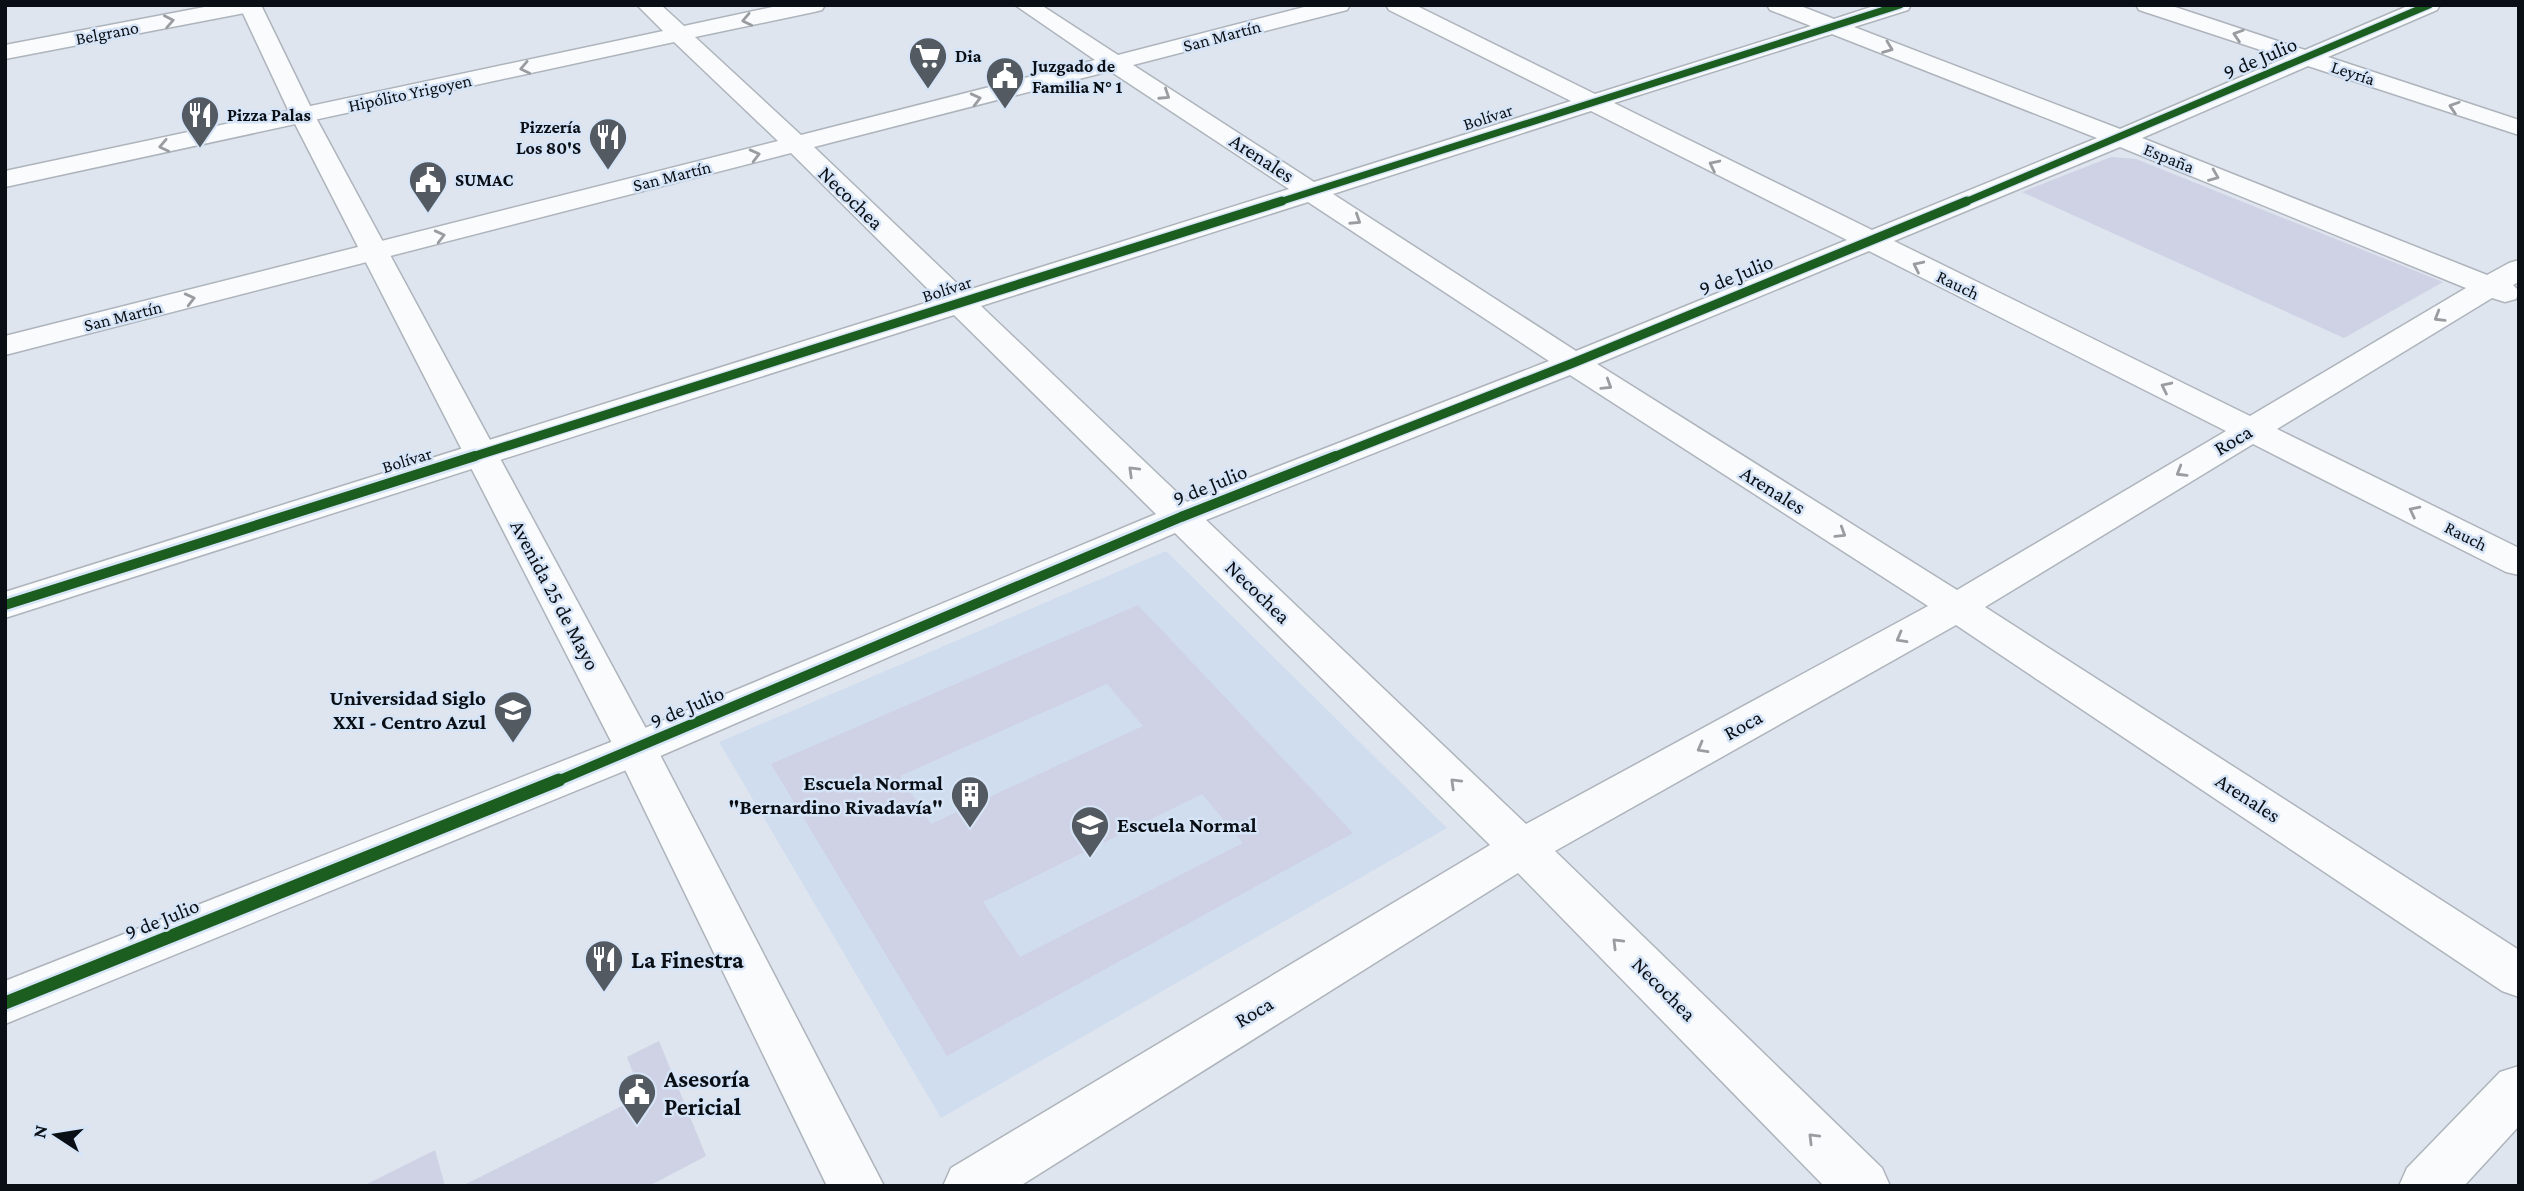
<svg xmlns="http://www.w3.org/2000/svg" width="2524" height="1191" font-family="'Crimson Pro',serif">
	<rect width="100%" height="100%" fill="#dee5ef"/>
	<path fill="#d0ddef" d="M1166 551 1447 828 941 1118 719 742Z"/>
	<g fill="#cfd1e4" fill-rule="evenodd">
		<path d="M2111 157 2136 159 2443 282 2344 338 2022 192Z"/>
		<path d="M1138 605 1353 833 947 1056 771 764ZM1107 684 1143 726 931 824 900 776ZM1202 794 1243 843 1020 957 983 902Z"/>
		<path d="M659 1041 706 1156 649 1186H462L642 1096 627 1057Z"/>
		<path d="M435 1150 445 1186H363Z"/>
	</g>
	<g fill="none" stroke-linecap="round" stroke-linejoin="round">
		<g stroke="#aeb4bb" stroke-width="3">
			<g id="minor">
				<path d="M215 5H261L258 10 250 12 5 59V45Z"/>
				<path d="M637 5H661L684 26 782 5H825L822 10 814 12 695 37 801 135 1095 60 1015 5H1041L1118 55 1312 5H1350L1347 10 1133 65 1314 182 1571 101 1389 10 1386 5H1415L1595 94 1811 26 1770 10 1767 5H1798L1834 19 1877 5H1911L1908 10 1854 27 2120 129 2285 58 2139 10 2136 5H2169L2305 50 2410 5H2440L2437 10 2328 57 2519 120V135L2308 66 2142 138 2487 275 2509 263 2519 260V282L2513 285 2519 291 2516 299 2505 302 2492 298 2277 429 2519 548V575L2506 572 2253 444 1985 607 2519 950V997L2502 991 1956 625 1555 851 1882 1168 1890 1186H1824L1518 873 1020 1186H943L951 1168 1490 845 1175 533 651 760 5 1024V981L621 738 1156 514 954 315 5 618V592L938 299 791 153 5 355V336L778 141 674 42 5 187V171L663 31ZM1832 34 2097 138 1872 230 1614 103ZM1110 71 1289 189 965 291 814 147ZM1591 111 1847 240 1576 351 1333 194ZM2120 147 2466 288 2250 416 1894 241ZM1308 202 1549 361 1187 502 981 306ZM1869 251 2226 431 1957 590 1597 364ZM1570 375 1928 606 1526 824 1206 520Z"/>
			</g>
		</g>
		<g stroke="#aeb4bb" stroke-width="3">
			<g id="major">
				<path d="M239 5H261L315 116 657 749 884 1186H827L615 749 291 116Z"/>
				<path d="M2519 1066V1126L2464 1186H2399L2407 1168 2500 1072Z"/>
			</g>
		</g>
		<use href="#minor" fill="#fafbfd" fill-rule="evenodd"/>
		<use href="#major" fill="#fafbfd" fill-rule="evenodd"/>
		<g stroke="#d6e4f7" stroke-width="10">
			<g id="cycleway-far3">
				<path d="M1276 203 1900 5"/>
				<path d="M1963 203 2429 5"/>
			</g>
		</g>
		<g stroke="#d6e4f7" stroke-width="12">
			<g id="cycleway-far2">
				<path d="M469 458 1282 201"/>
				<path d="M1331 458 1573 363 1967 201"/>
			</g>
		</g>
		<g stroke="#d6e4f7" stroke-width="15">
			<g id="cycleway-far1">
				<path d="M5 605 475 456"/>
				<path d="M555 782 1181 517 1336 456"/>
			</g>
		</g>
		<g stroke="#d6e4f7" stroke-width="18">
			<path id="cycleway" d="M5 1003 559 780"/>
		</g>
		<use href="#cycleway-far3" stroke="#1b5e20" stroke-width="7"/>
		<use href="#cycleway-far2" stroke="#1b5e20" stroke-width="9"/>
		<use href="#cycleway-far1" stroke="#1b5e20" stroke-width="10"/>
		<use href="#cycleway" stroke="#1b5e20" stroke-width="13"/>
	</g>
	<defs><path id="oneway-chevron" d="M-2-3.5L2.5 0L-2 3.5" fill="none" stroke-width="1.6" stroke-linecap="round" stroke-linejoin="round" transform="scale(1.75)"/></defs>
	<g stroke="#9a9da0">
		<use href="#oneway-chevron" transform="translate(747 20) rotate(168)"/>
		<use href="#oneway-chevron" transform="translate(169 21) rotate(-11)"/>
		<use href="#oneway-chevron" transform="translate(2238 35) rotate(-162)"/>
		<use href="#oneway-chevron" transform="translate(1888 48) rotate(21)"/>
		<use href="#oneway-chevron" transform="translate(525 68) rotate(168)"/>
		<use href="#oneway-chevron" transform="translate(1165 95) rotate(33)"/>
		<use href="#oneway-chevron" transform="translate(976 99) rotate(-14)"/>
		<use href="#oneway-chevron" transform="translate(2454 107) rotate(-162)"/>
		<use href="#oneway-chevron" transform="translate(164 146) rotate(168)"/>
		<use href="#oneway-chevron" transform="translate(755 155) rotate(-14)"/>
		<use href="#oneway-chevron" transform="translate(1714 165) rotate(-154)"/>
		<use href="#oneway-chevron" transform="translate(2214 176) rotate(22)"/>
		<use href="#oneway-chevron" transform="translate(1356 220) rotate(33)"/>
		<use href="#oneway-chevron" transform="translate(440 236) rotate(-14)"/>
		<use href="#oneway-chevron" transform="translate(1918 266) rotate(-154)"/>
		<use href="#oneway-chevron" transform="translate(190 299) rotate(-14)"/>
		<use href="#oneway-chevron" transform="translate(2439 317) rotate(149)"/>
		<use href="#oneway-chevron" transform="translate(1607 385) rotate(32)"/>
		<use href="#oneway-chevron" transform="translate(2166 387) rotate(-154)"/>
		<use href="#oneway-chevron" transform="translate(1133 471) rotate(-136)"/>
		<use href="#oneway-chevron" transform="translate(2181 472) rotate(149)"/>
		<use href="#oneway-chevron" transform="translate(2414 511) rotate(-153)"/>
		<use href="#oneway-chevron" transform="translate(1841 533) rotate(32)"/>
		<use href="#oneway-chevron" transform="translate(1901 638) rotate(151)"/>
		<use href="#oneway-chevron" transform="translate(1702 748) rotate(151)"/>
		<use href="#oneway-chevron" transform="translate(1455 783) rotate(-136)"/>
		<use href="#oneway-chevron" transform="translate(1617 943) rotate(-135)"/>
		<use href="#oneway-chevron" transform="translate(1813 1138) rotate(-135)"/>
	</g>
	<defs>
		<g id="supermarket-pin" transform="scale(2.0125)"><path d="M0 17L-7.5 6A9.5 9.5 0 1 1 7.5 6Z" fill="#545a61" stroke="#d6e4f7"/><path d="M-6-5.5h2.5l.6 2H6L4.5 2H-2.5L-4.4-4H-6ZM-1.5 3.2a1.3 1.3 0 1 0 .1 0ZM3 3.2a1.3 1.3 0 1 0 .1 0Z" fill="#fff"/></g>
		<g id="civic-pin" transform="scale(2.0125)"><path d="M0 17L-7.5 6A9.5 9.5 0 1 1 7.5 6Z" fill="#545a61" stroke="#d6e4f7"/><path d="M-.6-6.5H3V-4.5H.6V-3L4-1V1h2V6H-6V1h2V-1L-.6-3ZM-1.2 2.5V6h2.4V2.5Z" fill="#fff"/></g>
		<g id="restaurant-pin" transform="scale(2.0125)"><path d="M0 17L-7.5 6A9.5 9.5 0 1 1 7.5 6Z" fill="#545a61" stroke="#d6e4f7"/><path d="M-5-6h1v4h1v-4h1v4h1v-4h1v5L-1.5 .5V6h-2V.5L-5-1ZM5-6V6H3V1.5H1.5Q1.5-4 5-6Z" fill="#fff"/></g>
		<g id="university-pin" transform="scale(2.0125)"><path d="M0 17L-7.5 6A9.5 9.5 0 1 1 7.5 6Z" fill="#545a61" stroke="#d6e4f7"/><path d="M0-5L7-2L0 1L-7-2ZM-4 1L0 2.5L4 1V4Q0 6-4 4Z" fill="#fff"/></g>
		<g id="building-pin" transform="scale(2.0125)"><path d="M0 17L-7.5 6A9.5 9.5 0 1 1 7.5 6Z" fill="#545a61" stroke="#d6e4f7"/><path d="M-4-6H4V6H1V3H-1V6H-4ZM-2.5-4.3h1.7v1.8h-1.7ZM.8-4.3h1.7v1.8H.8ZM-2.5-1h1.7V.8h-1.7ZM.8-1h1.7V.8H.8Z" fill="#fff"/></g>
		<g id="school-pin" transform="scale(2.0125)"><path d="M0 17L-7.5 6A9.5 9.5 0 1 1 7.5 6Z" fill="#545a61" stroke="#d6e4f7"/><path d="M0-5L7-2L0 1L-7-2ZM-4 1L0 2.5L4 1V4Q0 6-4 4Z" fill="#fff"/></g>
	</defs>
	<g fill-rule="evenodd">
		<use href="#supermarket-pin" x="928" y="56"/>
		<use href="#civic-pin" x="1005" y="76"/>
		<use href="#restaurant-pin" x="200" y="115"/>
		<use href="#restaurant-pin" x="608" y="137"/>
		<use href="#civic-pin" x="428" y="180"/>
		<use href="#university-pin" x="513" y="710"/>
		<use href="#building-pin" x="970" y="795"/>
		<use href="#school-pin" x="1090" y="825"/>
		<use href="#restaurant-pin" x="604" y="959"/>
		<use href="#civic-pin" x="637" y="1092"/>
	</g>
	<g text-anchor="middle" dominant-baseline="central" stroke-width="5" stroke-linejoin="round" paint-order="stroke">
		<g font-size="18" fill="#0a0f15" stroke="#d6e4f7">
			<text transform="translate(107 33) rotate(-11)">Belgrano</text>
			<text transform="translate(1222 36) rotate(-15)">San Martín</text>
			<text transform="translate(2353 73) rotate(18)">Leyría</text>
			<text transform="translate(410 93) rotate(-12)">Hipólito Yrigoyen</text>
			<text transform="translate(1488 117) rotate(-18)">Bolívar</text>
			<text transform="translate(2169 158) rotate(22)">España</text>
			<text transform="translate(672 176) rotate(-14)">San Martín</text>
			<text transform="translate(1958 285) rotate(26)">Rauch</text>
			<text transform="translate(947 289) rotate(-18)">Bolívar</text>
			<text transform="translate(123 316) rotate(-14)">San Martín</text>
			<text transform="translate(407 460) rotate(-17)">Bolívar</text>
			<text transform="translate(2466 536) rotate(27)">Rauch</text>
		</g>
		<g font-size="18" font-weight="bold" fill="#0a0f15" stroke="#d6e4f7" text-anchor="start">
			<text x="955" y="56">Dia</text>
			<text x="1032" y="66">Juzgado de<tspan x="1032" dy="21">Familia N° 1</tspan></text>
			<text x="227" y="115">Pizza Palas</text>
			<text x="581" y="127" text-anchor="end">Pizzería<tspan x="581" dy="21">Los 80'S</tspan></text>
			<text x="455" y="180">SUMAC</text>
		</g>
		<g font-size="21" fill="#0a0f15" stroke="#d6e4f7">
			<text transform="translate(2260 58) rotate(-23)">9 de Julio</text>
			<text transform="translate(1262 158) rotate(33)">Arenales</text>
			<text transform="translate(851 198) rotate(44)">Necochea</text>
			<text transform="translate(1736 275) rotate(-22)">9 de Julio</text>
			<text transform="translate(2233 440) rotate(-31)">Roca</text>
			<text transform="translate(1210 485) rotate(-22)">9 de Julio</text>
			<text transform="translate(1773 490) rotate(32)">Arenales</text>
			<text transform="translate(1258 592) rotate(44)">Necochea</text>
			<text transform="translate(555 595) rotate(62)">Avenida 25 de Mayo</text>
			<text transform="translate(687 707) rotate(-23)">9 de Julio</text>
			<text transform="translate(1743 725) rotate(-29)">Roca</text>
			<text transform="translate(2248 798) rotate(33)">Arenales</text>
			<text transform="translate(162 919) rotate(-22)">9 de Julio</text>
			<text transform="translate(1664 989) rotate(45)">Necochea</text>
			<text transform="translate(1254 1012) rotate(-31)">Roca</text>
		</g>
		<g font-size="21" font-weight="bold" fill="#0a0f15" stroke="#d6e4f7" text-anchor="end">
			<text x="486" y="698">Universidad Siglo<tspan x="486" dy="24">XXI - Centro Azul</tspan></text>
			<text x="943" y="783">Escuela Normal<tspan x="943" dy="24">"Bernardino Rivadavía"</tspan></text>
			<text x="1117" y="825" text-anchor="start">Escuela Normal</text>
		</g>
		<g font-size="24" font-weight="bold" fill="#0a0f15" stroke="#d6e4f7" text-anchor="start">
			<text x="631" y="959">La Finestra</text>
			<text x="664" y="1078">Asesoría<tspan x="664" dy="28">Pericial</tspan></text>
		</g>
	</g>
	<rect width="2524" height="1191" fill="none" stroke="#0a0f15" stroke-width="14"/>
	<g transform="translate(56 1135) rotate(282)" stroke="#d6e4f7" stroke-width="5" paint-order="stroke">
	<path d="M0-5L12 26L0 18L-12 26Z" fill="#0a0f15"/>
	<text y="-10" font-size="19" font-weight="bold" text-anchor="middle" fill="#0a0f15">N</text>
	</g>
</svg>
